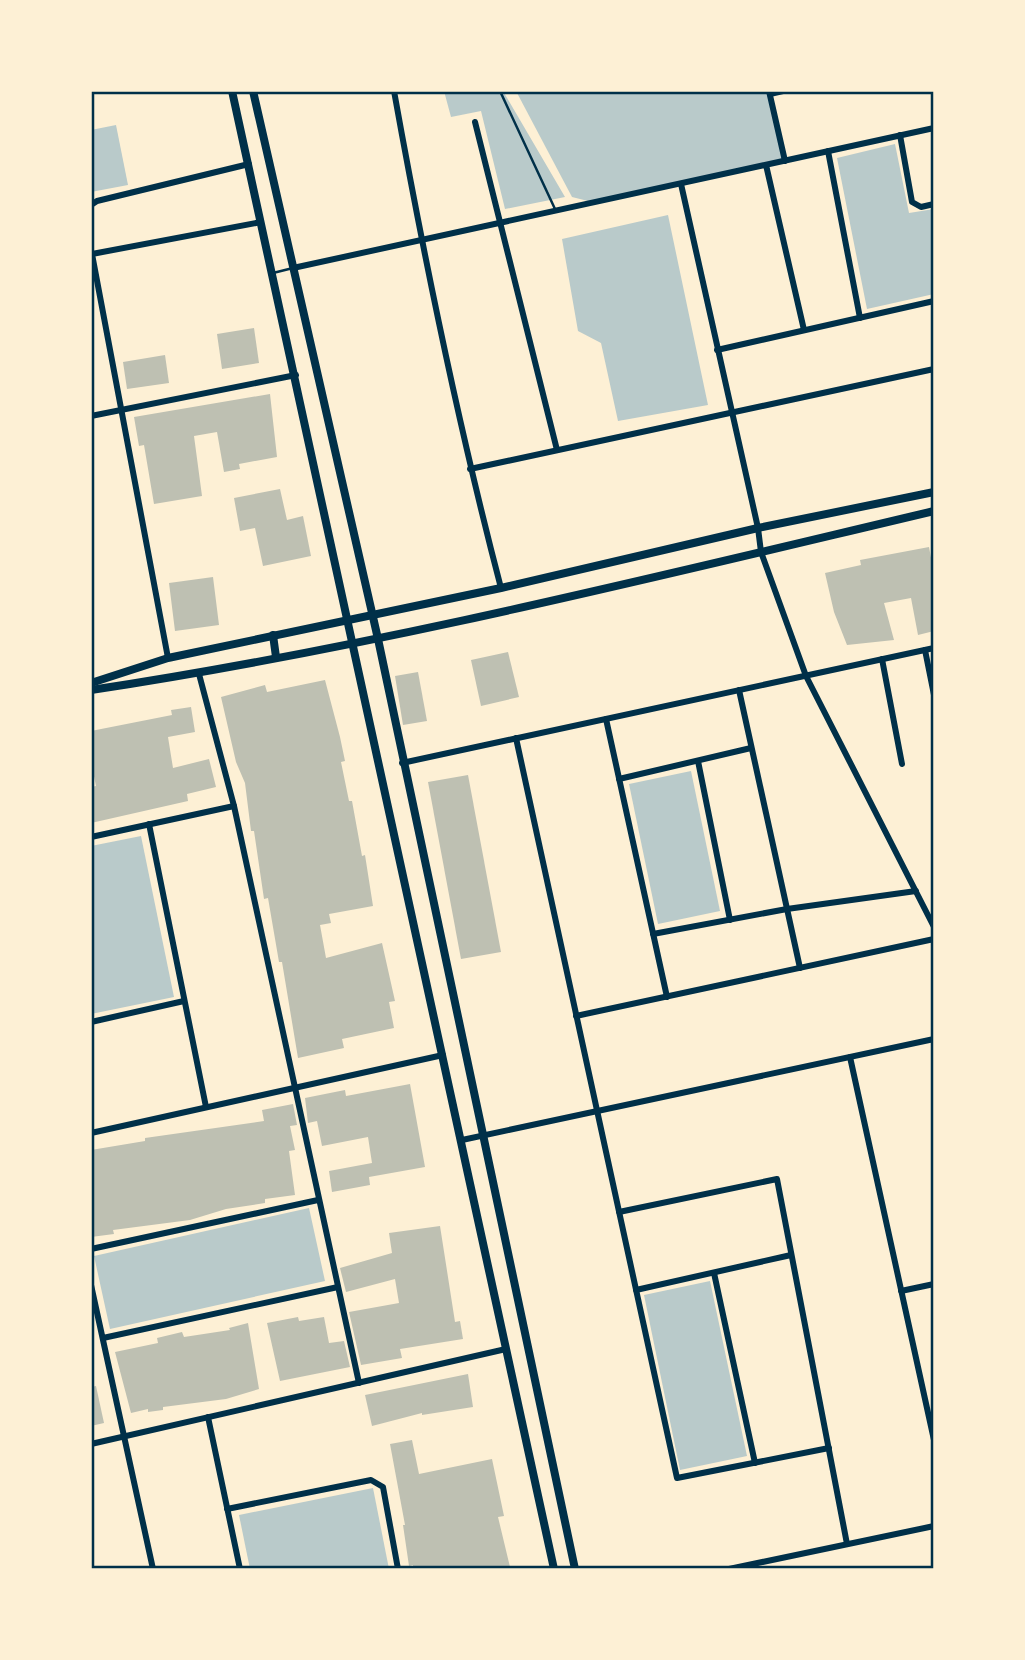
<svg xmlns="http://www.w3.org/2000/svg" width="1025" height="1660" font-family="'Exo 2',sans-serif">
	<rect width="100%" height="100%" fill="#fdf0d5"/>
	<g fill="#b9caca">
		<path d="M444 91H503L565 197 505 209 481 111 451 117Z"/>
		<path d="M516 91H769L785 161 592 202 572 197Z"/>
		<path d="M116 125 128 185 91 192V130Z"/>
		<path d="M895 144 909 213 934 209V294L867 309 837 158Z"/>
		<path d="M668 215 708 405 618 421 601 343 578 331 562 239Z"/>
		<path d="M691 771 720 911 658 924 629 784Z"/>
		<path d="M141 836 174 997 91 1014V846Z"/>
		<path d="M309 1208 325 1281 110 1329 94 1256Z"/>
		<path d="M710 1281 747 1456 680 1470 644 1295Z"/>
		<path d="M373 1488 389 1569H250L239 1515Z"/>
	</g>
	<g fill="#bec0b2">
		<path d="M254 328 259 363 222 369 217 334Z"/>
		<path d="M165 355 169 383 127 389 123 362Z"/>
		<path d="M270 394 277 457 239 464 240 469 224 472 217 432 194 436 202 496 154 504 144 445 139 446 134 417Z"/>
		<path d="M280 489 287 520 303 516 311 556 263 566 255 528 240 531 234 498Z"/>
		<path d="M929 547 934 574V631L918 635 911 598 884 603 894 640 847 645 834 612 825 573 861 565 860 560Z"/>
		<path d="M213 577 219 625 175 631 169 583Z"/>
		<path d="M508 652 519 697 481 706 471 660Z"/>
		<path d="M418 672 427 721 403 725 395 676Z"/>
		<path d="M325 680 340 737 345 761 341 762 349 801H352L362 856 365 855 373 906 329 914 331 923 320 925 326 958 382 943 395 1001 389 1002 394 1028 342 1039 344 1048 298 1058 282 962H279L268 898 264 899 254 831H251L245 783 236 762 221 697 265 685 267 692Z"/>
		<path d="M191 707 195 732 168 737 173 768 209 759 216 787 187 794 188 801 91 823V787L96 786 91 762V731L172 715 171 710Z"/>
		<path d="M468 775 501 952 461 959 428 782Z"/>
		<path d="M410 1084 425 1167 369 1177 370 1185 332 1192 329 1171 372 1163 368 1137 322 1146 317 1121 308 1123 305 1098 345 1090 346 1096Z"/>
		<path d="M293 1104 297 1125 290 1126 295 1150 289 1151 295 1195 265 1199V1203L226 1209 190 1220 113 1230 114 1234 91 1237V1150L145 1141V1138L264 1121 262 1110Z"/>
		<path d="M440 1226 455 1322 460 1321 463 1339 400 1349 402 1358 361 1365 349 1312 399 1303 395 1279 346 1292 340 1268 392 1253 389 1233Z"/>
		<path d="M298 1317 299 1321 324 1317 329 1343 344 1341 350 1367 280 1381 267 1323Z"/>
		<path d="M248 1323 259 1389 226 1399 163 1407V1410L148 1412V1409L131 1413 115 1352 158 1343 157 1338 182 1332 184 1337 230 1330 229 1328Z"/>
		<path d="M468 1374 473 1407 422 1415V1413L372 1426 365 1395Z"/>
		<path d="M96 1386 104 1423 91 1426V1387Z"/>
		<path d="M412 1440 419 1474 492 1459 504 1516 498 1517 510 1567 413 1569V1565L409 1566 403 1525H405L390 1444Z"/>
	</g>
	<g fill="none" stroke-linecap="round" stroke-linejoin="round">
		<g stroke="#003049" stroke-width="2.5">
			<path d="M500 91 555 209"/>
			<path d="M273 273 293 268"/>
		</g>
		<g stroke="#003049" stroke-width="6">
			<path d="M394 91C424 258 458 424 501 588"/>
			<path d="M769 91 785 161"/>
			<path d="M770 94 783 91"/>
			<path d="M475 122 557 450"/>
			<path d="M900 135 912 202 921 207 934 204"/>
			<path d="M828 151 860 318"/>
			<path d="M766 165 804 330"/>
			<path d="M681 184 758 528 761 552 806 676 934 927"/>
			<path d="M91 205 97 201 249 164"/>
			<path d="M293 268 934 128"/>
			<path d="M717 350 934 301"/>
			<path d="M91 416 296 375"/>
			<path d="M470 469 934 369"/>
			<path d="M925 650 934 695"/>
			<path d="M168 658 92 254 261 222"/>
			<path d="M882 659 902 764"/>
			<path d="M199 674 234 806 359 1383"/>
			<path d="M739 690 800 968"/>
			<path d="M606 719 667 997"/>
			<path d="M516 738 677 1478 829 1448"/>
			<path d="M698 761 730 920"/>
			<path d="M402 763 934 648"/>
			<path d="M619 779 751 748"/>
			<path d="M149 824 206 1107"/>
			<path d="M91 837 234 806"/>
			<path d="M653 934 787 909 916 891"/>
			<path d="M576 1016 934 939"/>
			<path d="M91 1022 184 1001"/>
			<path d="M850 1057 934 1440"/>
			<path d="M91 1133 443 1055"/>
			<path d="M462 1140 934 1039"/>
			<path d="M619 1212 777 1179 847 1544"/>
			<path d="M91 1249 318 1200"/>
			<path d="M714 1273 755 1463"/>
			<path d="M91 1285 153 1569"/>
			<path d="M636 1290 791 1255"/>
			<path d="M901 1291 934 1284"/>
			<path d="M103 1338 338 1287"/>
			<path d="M208 1417 240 1569"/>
			<path d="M91 1444 506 1349"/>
			<path d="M227 1509 371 1480 383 1487 398 1569"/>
			<path d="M729 1569 934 1526"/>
		</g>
		<g stroke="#003049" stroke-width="8">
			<path d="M232 91 554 1569"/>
			<path d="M253 91 378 639 575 1569"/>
			<path d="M273 635 276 657"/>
			<path d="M91 683 168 658 501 588 758 528 934 492"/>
			<path d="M91 690C375 647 655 577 934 511"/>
		</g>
	</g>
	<rect width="1025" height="1660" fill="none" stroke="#fdf0d5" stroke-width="186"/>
	<rect x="93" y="93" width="839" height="1474" fill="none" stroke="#003049" stroke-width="2.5"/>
</svg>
